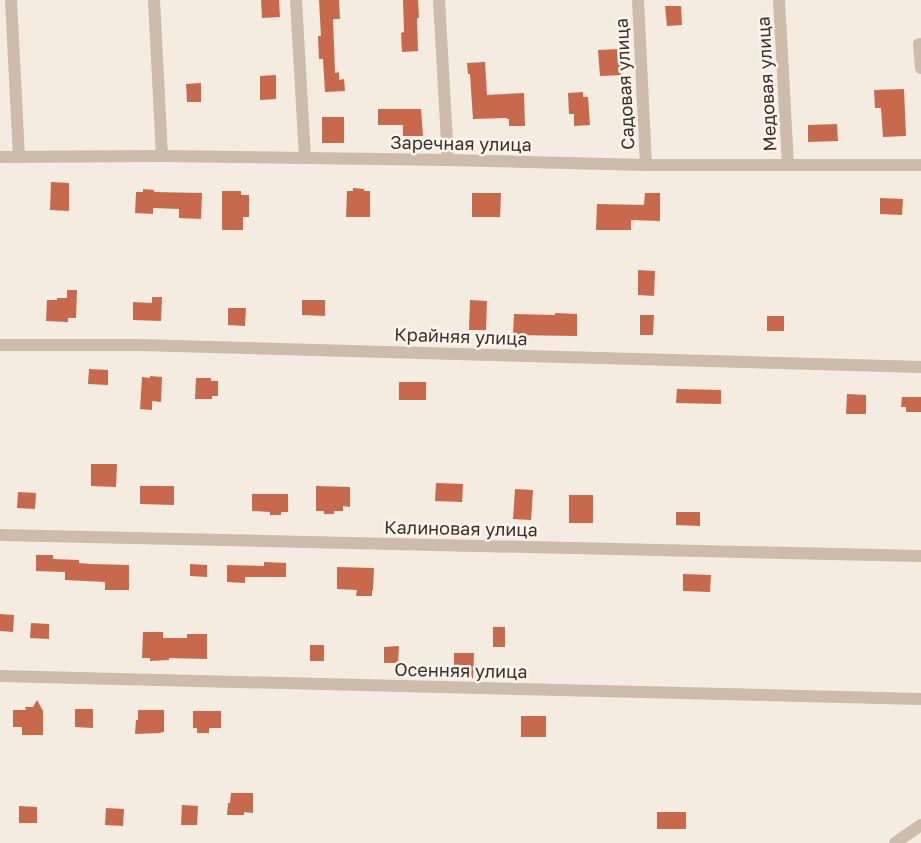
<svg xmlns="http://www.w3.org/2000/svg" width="921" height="843" font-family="'Golos Text',sans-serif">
	<rect width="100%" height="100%" fill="#f4ebe1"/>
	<g fill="#c8694b">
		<path d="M261 0H279L280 17 262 18Z"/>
		<path d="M319 0H339L340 19H333L335 73 339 72V80L344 79 345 91 325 92 323 59H319L318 36H321Z"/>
		<path d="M403 0H418L419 18H417L418 51 402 52 401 33 404 32Z"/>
		<path d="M665 6H681L682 25 667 26Z"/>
		<path d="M620 49 621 75 600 76 598 50Z"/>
		<path d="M485 62 487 95 524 93 525 126H509V119H507V118L473 119 470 74H468L467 63Z"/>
		<path d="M276 75V99L260 100V76Z"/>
		<path d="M201 83V102H187L186 84Z"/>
		<path d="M904 89 906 136 883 137 881 108H875L874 90Z"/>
		<path d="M583 92V97H588L590 125 574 126V114H569L568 93Z"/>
		<path d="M378 109H421L423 136H403V125H378Z"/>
		<rect x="322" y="117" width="22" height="26"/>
		<path d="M837 124 838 141 808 142V125Z"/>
		<path d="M51 182 69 183V211L50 210Z"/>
		<path d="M353 188 364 189V191H370V217H346L347 191H353Z"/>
		<path d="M143 189 154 190V192L202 193 201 219 179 218V209L153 208V214L135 213 136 192H143Z"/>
		<path d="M222 191H241V195H249V217H243V230H222Z"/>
		<path d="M472 193H501L500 217H472Z"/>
		<path d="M645 193H660V221L631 220V230H596L597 204 644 205Z"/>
		<path d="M880 198 903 199 902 215 880 214Z"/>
		<path d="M638 270 655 271 654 296 638 295Z"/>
		<path d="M67 290H77L76 318H68V322L46 321 47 300H57V298H67Z"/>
		<path d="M152 297H162L161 321 133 320V302L152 303Z"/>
		<path d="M302 300H325V316L302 315Z"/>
		<path d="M470 300 487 301 486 330H469Z"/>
		<path d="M228 308H246L245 326 228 325Z"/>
		<path d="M555 313 577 314V336L513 335 514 314 555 315Z"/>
		<path d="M640 315H654L653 335H640Z"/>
		<rect x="767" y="316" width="17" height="15"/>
		<path d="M89 369 108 370V385L88 384Z"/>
		<path d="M150 376 162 377 161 402 152 401V410L140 409 142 377 150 378Z"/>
		<path d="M196 378H211V381H218V396H212V399H195Z"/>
		<rect x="399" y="382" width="27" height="18"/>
		<path d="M677 389 721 390V404L676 403Z"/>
		<path d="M847 394 866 395V414H846Z"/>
		<path d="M902 397H921V412H906V407H901Z"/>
		<path d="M91 464H117L116 487 91 486Z"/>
		<path d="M436 483 463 484 462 502 435 501Z"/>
		<path d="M140 486H174V505L140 504Z"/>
		<path d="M316 486 350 487V507L343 506V511H334V514H324V511H316Z"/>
		<path d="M515 489 533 490 531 520 513 519Z"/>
		<path d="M18 492 36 493 35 509 17 508Z"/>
		<path d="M252 494H288V512H281V515H270V512L252 511Z"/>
		<rect x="569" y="495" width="24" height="28"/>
		<path d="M676 512H700V526L676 525Z"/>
		<path d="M36 555H53V559L79 560V563L91 564 129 565V590H105V582L65 580V572L36 571Z"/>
		<path d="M264 562 286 563V577H245V583L227 582V565L264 566Z"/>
		<path d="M190 564 207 565V577L190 576Z"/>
		<path d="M337 567 374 568 373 590H372V596H356L357 590 337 589Z"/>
		<path d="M683 574 711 575 710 592 683 591Z"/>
		<path d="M0 614 14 615 13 632 0 631Z"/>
		<path d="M31 623 49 624V639L30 638Z"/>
		<rect x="493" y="627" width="12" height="20"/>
		<path d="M143 632H163V638H187V634H207V659L169 658V660L150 661V658H142Z"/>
		<rect x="310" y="645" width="14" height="16"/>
		<path d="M399 646 398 663H384V647Z"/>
		<path d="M454 653H474L473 679 465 665H454Z"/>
		<path d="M37 700 43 711V735H22V727H13V710H26L25 707H33Z"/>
		<path d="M75 709H93V728L75 727Z"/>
		<path d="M138 710H164V732H161V733L135 734 136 720H138Z"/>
		<path d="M193 711H221V728H209V733H197V728H193Z"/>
		<rect x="521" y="716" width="25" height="21"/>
		<path d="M231 793H253V813L244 812V815H227L228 803H230Z"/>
		<path d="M182 805 198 806 197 825H181Z"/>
		<path d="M19 806 37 807V823H19Z"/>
		<path d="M106 808 124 809 123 826 105 825Z"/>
		<rect x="657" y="812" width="29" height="17"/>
	</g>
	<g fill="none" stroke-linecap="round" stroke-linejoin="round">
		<g stroke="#cdbbac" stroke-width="12">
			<path d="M11 0 19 157"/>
			<path d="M154 0 162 156"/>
			<path d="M296 0 305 158"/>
			<path d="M439 0 448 160"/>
			<path d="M638 0 646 165"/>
			<path d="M779 0 788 165"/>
			<path d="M919 44 921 68"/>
			<path d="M0 157 162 156 448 160 646 165H921"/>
			<path d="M0 345H139L921 367"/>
			<path d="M0 535 921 556"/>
			<path d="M0 676 921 699"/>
			<path d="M895 843 921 825"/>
		</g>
	</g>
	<g text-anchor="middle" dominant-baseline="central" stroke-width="5" stroke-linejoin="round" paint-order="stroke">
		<g font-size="18" fill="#3b302b" stroke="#fbf5ee">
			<text transform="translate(624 84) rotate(-93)">Садовая улица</text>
			<text transform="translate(766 84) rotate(-93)">Медовая улица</text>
			<text transform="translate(461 143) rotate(1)">Заречная улица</text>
			<text transform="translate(461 336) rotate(2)">Крайняя улица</text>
			<text transform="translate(461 528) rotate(1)">Калиновая улица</text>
			<text transform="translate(461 670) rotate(1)">Осенняя улица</text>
		</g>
	</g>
</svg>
